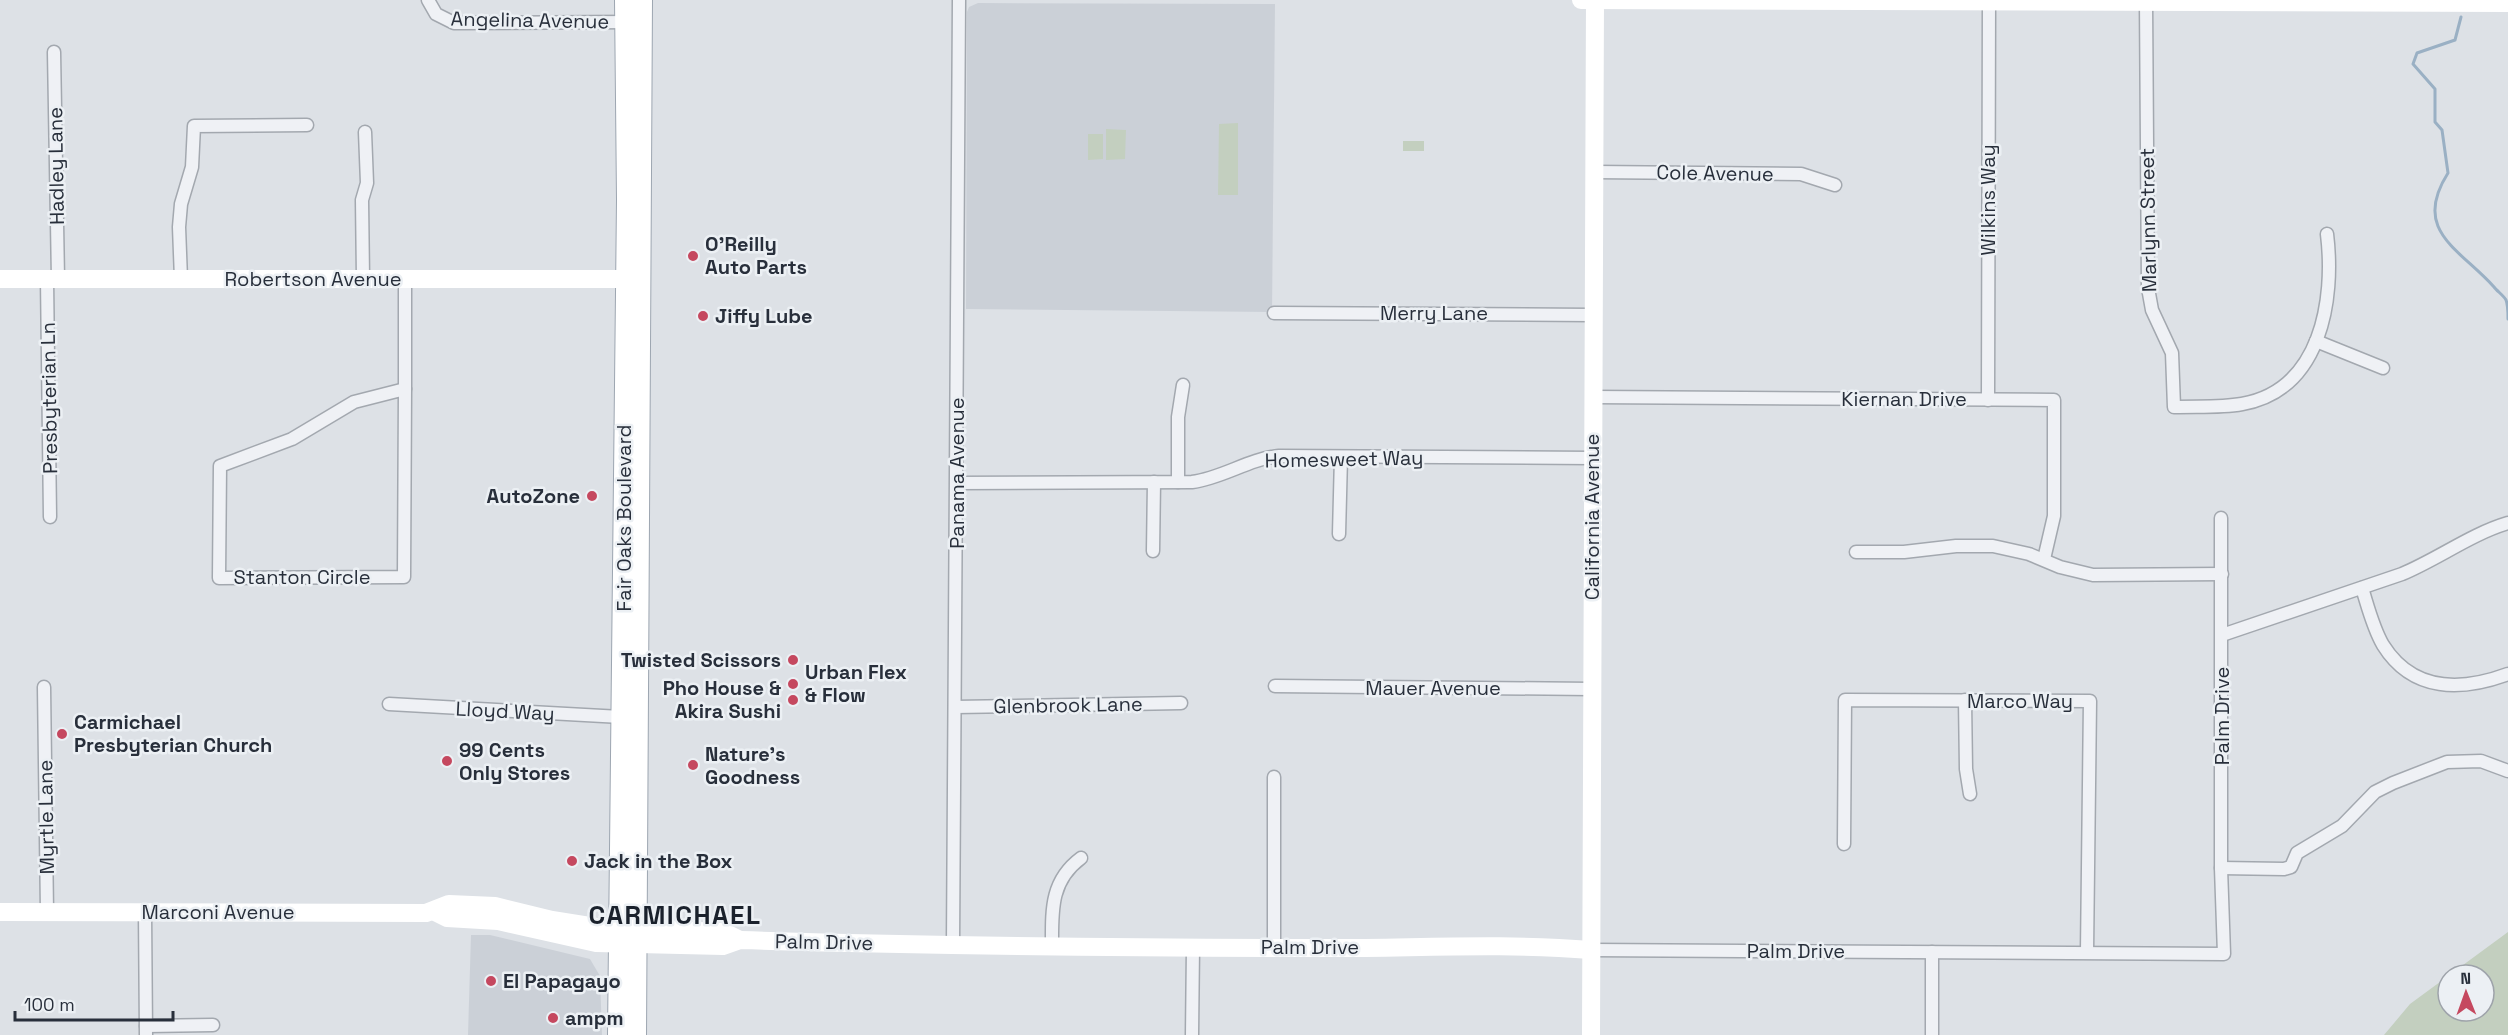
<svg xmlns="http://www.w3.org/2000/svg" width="2508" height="1035" font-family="'Space Grotesk',sans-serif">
	<rect width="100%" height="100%" fill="#dde1e6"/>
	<g fill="#cbd0d7">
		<path d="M978 3 1275 4 1272 312 966 309 967 12 969 7Z"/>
		<path d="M471 935H490L590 959 600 976 602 1035H468Z"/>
	</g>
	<g fill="#c3cfbf" fill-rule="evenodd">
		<path d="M1238 123V195H1218L1219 124Z"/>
		<path d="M1106 129 1126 130 1125 159 1106 160Z"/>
		<path d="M1088 134H1103V159L1088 160Z"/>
		<rect x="1403" y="141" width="21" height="10"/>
		<path d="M2508 932V1035H2384L2410 1004ZM2448 975H2484V1011H2448Z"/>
	</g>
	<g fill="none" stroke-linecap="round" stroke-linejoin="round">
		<path stroke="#9ab0c4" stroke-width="3" d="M2461 17 2455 40 2417 53 2413 64 2435 89V122L2442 130 2448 173C2411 231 2460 249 2494 287 2497 291 2504 296 2506 300 2508 305 2508 314 2508 319"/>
		<g stroke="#a3a8af" stroke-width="15">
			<g id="street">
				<path d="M428 0 436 14 454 23 632 22"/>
				<path d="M2146 1 2148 288 2152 310 2172 353 2174 407C2196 406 2220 408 2242 404 2321 390 2335 300 2327 234"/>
				<path d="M54 52 58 279"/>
				<path d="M1594 172 1801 174 1835 185"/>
				<path d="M363 278 362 200 367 183 365 132"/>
				<path d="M47 279 50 517"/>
				<path d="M181 279 179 227 181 204 192 167 194 126 307 125"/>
				<path d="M1274 313 1593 315"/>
				<path d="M2316 341 2383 368"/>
				<path d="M405 389 404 577 219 578 220 466 292 439 354 402Z"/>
				<path d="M405 389V278"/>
				<path d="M1593 397 2054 400V516L2044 559"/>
				<path d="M1988 400 1989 0"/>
				<path d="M1178 482V417L1183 385"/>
				<path d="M957 483 1192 482C1223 478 1248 459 1279 456L1593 458"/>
				<path d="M1339 534 1341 457"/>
				<path d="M1153 551 1154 482"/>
				<path d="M1856 552H1904L1956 546H1993L2029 554 2060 567 2093 575 2222 574"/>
				<path d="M2362 588C2368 607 2373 628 2383 645 2413 693 2462 691 2508 674"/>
				<path d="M2222 635 2402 574C2438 559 2471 534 2508 523"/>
				<path d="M1275 686 1592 689"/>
				<path d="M44 687 47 912"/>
				<path d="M1965 700 1966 769 1970 794"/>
				<path d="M389 704 621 717"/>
				<path d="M955 707 1181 703"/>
				<path d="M1844 844 1845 700 2090 701 2087 952"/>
				<path d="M2221 868 2284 869 2291 867 2297 853 2342 826 2375 792 2393 783 2447 762 2481 761 2508 771"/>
				<path d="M145 912 146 1035"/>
				<path d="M953 945 959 0"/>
				<path d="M1052 946C1052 911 1050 881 1081 858"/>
				<path d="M1274 948V777"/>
				<path d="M1591 950 2224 954 2221 868V518"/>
				<path d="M146 1026 213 1025"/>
				<path d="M1192 1035 1193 947"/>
				<path d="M1932 1035V952"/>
			</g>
		</g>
		<g stroke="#9da6b1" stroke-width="22">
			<g id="primary">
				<path d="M618 1035 627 200 625 0"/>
				<path d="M636 1035 642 0"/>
			</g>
		</g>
		<use href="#street" stroke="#eff1f5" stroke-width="12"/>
		<g stroke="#fff" stroke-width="18">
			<path d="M1581 0 2508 3"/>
			<path d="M0 279H640"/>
			<path d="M0 912 426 913 449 904 495 906 552 920 596 927 724 932 740 940"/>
			<path d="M435 912 447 918 498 921 596 943 723 946 740 940C938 946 1136 948 1333 948 1419 948 1505 943 1591 950"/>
			<path d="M1591 1035 1595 0"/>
		</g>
		<use href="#primary" stroke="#fff" stroke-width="20"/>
	</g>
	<g fill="#c5485f" stroke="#ecf0f4" stroke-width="2">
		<circle cx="693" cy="256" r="6"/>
		<circle cx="703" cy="316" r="6"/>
		<circle cx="592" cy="496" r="6"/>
		<circle cx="793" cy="660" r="6"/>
		<circle cx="793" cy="684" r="6"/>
		<circle cx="793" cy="700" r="6"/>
		<circle cx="62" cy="734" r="6"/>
		<circle cx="447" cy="761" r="6"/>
		<circle cx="693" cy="765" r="6"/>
		<circle cx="572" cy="861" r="6"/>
		<circle cx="491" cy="981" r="6"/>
		<circle cx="553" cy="1018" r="6"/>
	</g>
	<g text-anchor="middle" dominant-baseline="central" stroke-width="5" stroke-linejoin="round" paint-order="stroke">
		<g font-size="20" fill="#282f3b" stroke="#ecf0f4">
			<text transform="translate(530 20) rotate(1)">Angelina Avenue</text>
			<text transform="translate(56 166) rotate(-91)">Hadley Lane</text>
			<text transform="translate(1715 173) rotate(1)">Cole Avenue</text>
			<text transform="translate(1988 200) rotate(-90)">Wilkins Way</text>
			<text transform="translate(2148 220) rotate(-91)">Marlynn Street</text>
			<text x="313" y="279">Robertson Avenue</text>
			<text x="1434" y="313">Merry Lane</text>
			<text transform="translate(49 398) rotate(-91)">Presbyterian Ln</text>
			<text x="1904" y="399">Kiernan Drive</text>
			<text transform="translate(1344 459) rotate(-1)">Homesweet Way</text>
			<text transform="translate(957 473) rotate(-90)">Panama Avenue</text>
			<text transform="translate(1592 517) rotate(-90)">California Avenue</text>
			<text transform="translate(624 518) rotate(-90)">Fair Oaks Boulevard</text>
			<text x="302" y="577">Stanton Circle</text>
			<text x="1433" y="688">Mauer Avenue</text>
			<text x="2020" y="701">Marco Way</text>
			<text transform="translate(1068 705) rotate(-1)">Glenbrook Lane</text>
			<text transform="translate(505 711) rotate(3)">Lloyd Way</text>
			<text transform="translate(2222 716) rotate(-90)">Palm Drive</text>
			<text transform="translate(46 817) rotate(-91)">Myrtle Lane</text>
			<text x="218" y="912">Marconi Avenue</text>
			<text transform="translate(824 942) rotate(1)">Palm Drive</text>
			<text x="1310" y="947">Palm Drive</text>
			<text x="1796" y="951">Palm Drive</text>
		</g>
		<g font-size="20" font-weight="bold" fill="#282f3b" stroke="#ecf0f4" text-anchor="start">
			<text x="705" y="244">O'Reilly<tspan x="705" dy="23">Auto Parts</tspan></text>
			<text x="715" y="316">Jiffy Lube</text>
			<text x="580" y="496" text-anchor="end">AutoZone</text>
			<text x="781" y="660" text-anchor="end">Twisted Scissors</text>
			<text x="805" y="672">Urban Flex<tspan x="805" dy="23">&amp; Flow</tspan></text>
			<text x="781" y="688" text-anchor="end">Pho House &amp;<tspan x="781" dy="23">Akira Sushi</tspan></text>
			<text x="74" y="722">Carmichael<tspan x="74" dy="23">Presbyterian Church</tspan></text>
			<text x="459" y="750">99 Cents<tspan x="459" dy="23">Only Stores</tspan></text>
			<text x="705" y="754">Nature's<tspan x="705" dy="23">Goodness</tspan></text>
			<text x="584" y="861">Jack in the Box</text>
			<text x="503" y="981">El Papagayo</text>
			<text x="565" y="1018">ampm</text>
		</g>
		<g font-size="26" font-weight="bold" letter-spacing="1.5" fill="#1a212c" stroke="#ecf0f4">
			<text x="675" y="915">CARMICHAEL</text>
		</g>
	</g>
	<g transform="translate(2466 993) rotate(359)"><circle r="28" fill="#ecf0f4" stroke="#9ea3aa" stroke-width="1.5"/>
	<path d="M0-4.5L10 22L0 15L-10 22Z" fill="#c5485f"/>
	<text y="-9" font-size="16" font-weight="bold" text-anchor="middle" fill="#282f3b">N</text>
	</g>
	<path d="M15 1011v9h158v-9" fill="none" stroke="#282f3b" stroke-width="3"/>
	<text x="24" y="1011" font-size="18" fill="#282f3b" stroke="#ecf0f4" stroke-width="4.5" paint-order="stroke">100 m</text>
</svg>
